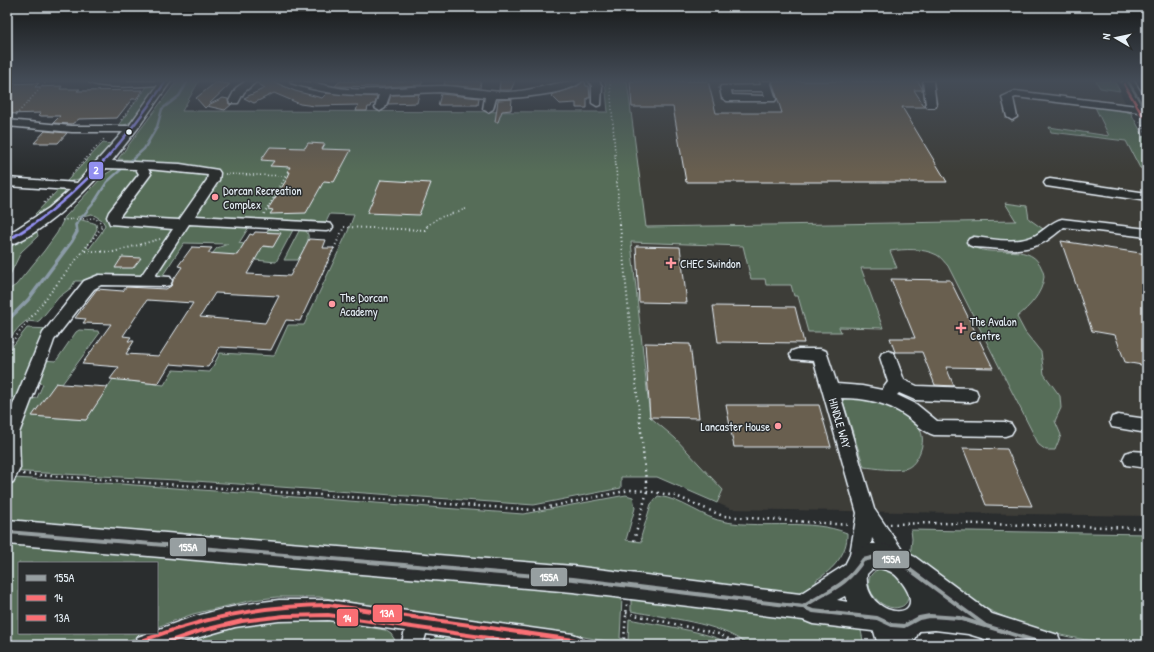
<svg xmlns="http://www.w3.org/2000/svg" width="1154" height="652" font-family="'Patrick Hand',sans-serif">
	<rect width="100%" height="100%" fill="#2a2d2e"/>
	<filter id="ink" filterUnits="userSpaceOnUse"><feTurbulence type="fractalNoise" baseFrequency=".025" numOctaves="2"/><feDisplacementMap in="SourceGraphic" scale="8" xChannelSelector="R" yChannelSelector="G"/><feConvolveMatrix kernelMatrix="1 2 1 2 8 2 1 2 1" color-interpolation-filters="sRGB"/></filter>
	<g filter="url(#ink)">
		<path fill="#3d3c38" d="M627 81H1114L1147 143V516L731 509 657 477 630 234 1030 231 1006 203 1016 221 645 227Z"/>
		<g fill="#566d59" stroke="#9fafa8" fill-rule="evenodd">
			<path d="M177 81H199L182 111 608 112 605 81H627L646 227 1016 221 1005 203 1027 206 1029 219 1046 231 1039 242 986 240 971 245C973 246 976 248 979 249 998 256 1032 242 1042 269 1043 272 1044 274 1044 277 1042 294 1030 306 1017 317L1025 332 1041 352 1044 374 1060 396 1061 408 1055 421 1061 435 1055 450H1046L1039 445 948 266C945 263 941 257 937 255 923 248 905 249 890 251L897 268H861L883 328 839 327 841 332H808L798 296H794L791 285H766L765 279H751L743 246 631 242 650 417 675 438 723 490 717 503 657 477H621V488L534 505 195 481 7 471V353L27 328 52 329 26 400 37 398 43 384 36 382 43 360 56 361 76 332 79 330 98 331 99 334 62 384H56L33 416 86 420 113 379 164 385 173 370 210 372 220 353 274 356 288 325H304L348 231 354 215 330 214 326 222 311 221 308 229 305 230C314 238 302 251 298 260H284L300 229 294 228 276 262 255 260 258 246 273 247 280 233 267 232 269 228 249 227 239 243 244 244 237 255 212 254 217 248 228 244 184 243 159 281H75L71 288 59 297 40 320 37 322 26 321 19 327 7 342V291L16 285 44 251 57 233 65 217 104 175 118 167H129L134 160 118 159ZM92 214 102 220 105 225 101 233 89 249 87 247 97 229 96 224C90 221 83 222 77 217Z"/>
			<path d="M1096 81H1114L1120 91 1100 88Z"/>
			<path d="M149 84 156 88C148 103 136 125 117 127Z"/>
			<path d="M1094 105 1119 109 1131 113 1147 143V175L1144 169 1140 168 1126 141 1051 132 1049 127 1109 136Z"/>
			<path d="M103 143 114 144 82 178 65 183Z"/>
			<path d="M60 188 65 191V195L42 216 35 214Z"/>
			<path d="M37 232 38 236 21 252 7 281V243L23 234Z"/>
			<path d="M842 398C855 398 870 397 882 402 903 409 931 425 920 452 917 459 913 467 904 469 891 471 876 468 864 467Z"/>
			<path d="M14 478 121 484 523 514 626 495 633 497 635 508 626 540 642 542 641 537 651 504 658 496C683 499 702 518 726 522 766 529 809 518 847 533 848 553 833 570 816 580L818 589 796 596 7 521V488Z"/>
			<path d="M911 530 1147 534V645C1081 645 1010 627 955 591 939 581 925 569 910 558L912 539Z"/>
			<path d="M7 540 487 581 860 626 864 645H748C716 621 669 619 631 611V600L622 598 620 638 628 640 629 619C657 625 709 631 732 645H628L556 632 459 620 319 597H277L253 600 193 614 157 627V563H19V633H145L120 645H7Z"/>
			<path d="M883 568C889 570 895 571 900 576 907 583 914 603 900 607 878 614 852 575 883 568Z"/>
			<path d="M320 619 385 630 391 634 398 645H165L246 623Z"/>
			<path d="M445 635 512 645H425L438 636Z"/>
		</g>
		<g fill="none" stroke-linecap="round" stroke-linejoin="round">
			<path stroke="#8b9ba7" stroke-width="2.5" d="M76 226V224L93 204 107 182 144 149 157 127 162 109 179 96 188 81"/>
			<path stroke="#8b9ba7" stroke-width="3.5" d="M7 321 28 300 72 241 77 232 76 225"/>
		</g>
		<g fill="#695f50" stroke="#e8f1f8" fill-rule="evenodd">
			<path d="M258 81H272L295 91 322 98 327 93 377 97 375 104H372L371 107H368L367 111H356L358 105 315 106 300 104 274 93 254 103 244 98 265 88 257 83Z"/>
			<path d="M340 81H423L421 85 382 87 335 86Z"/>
			<path d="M445 81H481L480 88 444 85Z"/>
			<path d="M500 81H515L511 90H499Z"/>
			<path d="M583 81H585L586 86H589L590 98H587V108H576V103L560 104 551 95 576 87Z"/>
			<path d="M630 81H708L716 113H782L772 81H918L923 90H914L925 107H902L947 182H686L673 107H632Z"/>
			<path d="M216 82 230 84 208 105 223 98 228 99 229 104H232L225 110 207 106 205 108 196 98Z"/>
			<path d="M39 83 35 87 62 86 60 89H80L77 91 143 90 136 99H132L117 118 79 119 72 124 53 123 60 116H41L39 115 41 113 7 114V84Z"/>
			<path d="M419 94 417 103 388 104 391 95Z"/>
			<path d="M441 94 479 98 478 105H438Z"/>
			<path d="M512 99 511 110 502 111 498 122H495L498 100Z"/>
			<path d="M45 131 67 133 58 143H34Z"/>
			<path d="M308 143 325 144 322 149 351 150 334 182 324 181 306 213 270 214 273 210 268 209 287 179 290 172H287L290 167 270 166 274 161 261 160 270 147 305 148Z"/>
			<path d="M381 180 431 183 419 215 367 213Z"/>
			<path d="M255 232 281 233 273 247 263 246 247 274 290 276 309 239 326 240 323 248H334L300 321 286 320 271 350 220 347 208 367 170 364 158 384 110 379 119 367 82 364 111 324 83 323 86 319 75 318 97 289 123 291 126 287 166 289 171 286 173 280 182 267 178 266 192 247 212 248 208 253 237 255 250 234 253 235ZM215 293 279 296 265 323 200 317ZM147 300 193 303 159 356 126 354 134 341H128L131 337 123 336Z"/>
			<path d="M1061 241 1147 254V366L1125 362 1115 335 1092 331Z"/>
			<path d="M636 246 680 247 687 303 639 302Z"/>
			<path d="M122 257 141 258 133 268H115Z"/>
			<path d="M891 279 950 280 993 368 946 367 954 386 935 385 922 352H895L890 338H915Z"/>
			<path d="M713 306 795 307 804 343 718 342Z"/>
			<path d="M645 343 690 344 699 418 650 417Z"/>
			<path d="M56 383 62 384 108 387 86 420 32 416Z"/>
			<path d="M726 405H819L831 447H734Z"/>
			<path d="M963 448 1007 449 1032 506 986 505Z"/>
		</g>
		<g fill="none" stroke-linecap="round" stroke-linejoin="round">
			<g stroke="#e8f1f8" stroke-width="3">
				<g id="minor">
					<path d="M88 81H171L138 128 112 161 180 164 218 170 220 173 219 180 195 216 326 223 331 224 333 227 331 230 326 231 189 224 155 276 170 277 172 281 170 285 165 286 101 285 94 289 54 340 52 346 19 433 20 468 13 482 7 484V419L43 333 84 281 99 275 141 276 173 229 110 224 107 217 109 212 139 174 136 169 106 168C84 193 40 236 7 246V235L49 208 70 190 7 186V178L77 183 123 132H72L7 126V120L72 126H129L158 85C145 86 96 90 88 81ZM148 169 208 175 207 180 179 220 119 217 151 174Z"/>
					<path d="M246 81H257L244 92 238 103H230L229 101 236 88Z"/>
					<path d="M290 81C309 80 328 87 347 89 378 91 409 86 441 86 463 86 485 92 507 92 533 92 557 80 582 81 571 94 513 99 496 98L493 109 488 112 483 109 485 97 440 92 390 94 385 108 380 111 375 108 379 95C349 96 321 93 291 83Z"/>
					<path d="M589 81H599L602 86 601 105 597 106 592 103V86Z"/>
					<path d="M760 81H770L776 99 775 101H727L722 98 720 88 721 86 761 85ZM731 91H763L765 96 732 95Z"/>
					<path d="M923 81H933L936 105 935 107H927L926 105Z"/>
					<path d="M1015 91 1145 107H1147V113L1016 97 1013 98 1017 117 1012 120 1007 117 1002 97Z"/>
					<path d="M1050 179 1147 193V201L1046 186 1044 183 1046 180Z"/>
					<path d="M1062 219 1147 229V237L1064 227C1058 232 1052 237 1046 241 1024 254 998 248 974 247L969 245 967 242 969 239 974 237C994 239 1017 245 1036 235 1045 230 1051 222 1062 219Z"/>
					<path d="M798 349H820L826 351 837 384 862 386 882 390 888 382 880 357 882 353 888 351 894 353 904 380 917 386 970 388 976 390 978 395 976 400 970 402 915 400 899 393 897 395 916 404 937 421 1005 422 1011 424 1014 429 1011 434 1005 436 934 435C923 432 915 422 906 416 887 402 864 398 841 398L874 509 905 554 908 561 905 568 898 571 891 568 872 538 868 566 865 573 858 576 851 573 848 566 857 513 814 361 792 359 790 355 792 351Z"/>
					<path d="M1118 415 1147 419V433L1112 427 1110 422 1112 417Z"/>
					<path d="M1132 451 1147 452V468L1126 465 1123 459 1126 453Z"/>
					<path d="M279 600H328L573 634 581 637 584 645H499L426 634 423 645H401L405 631 328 620 279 621 235 627 172 645H135L138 637 149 633H157V630C197 614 237 604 279 600Z"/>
					<path d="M881 611 888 614 895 633 907 615 914 612 921 615 924 622 912 645H878L871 621 874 614Z"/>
				</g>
			</g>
			<g stroke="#e8f1f8" stroke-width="3">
				<g id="major">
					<path d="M1122 81H1134L1147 102V117L1142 116Z"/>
					<path d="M7 520 573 566 800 594 845 565 850 555 856 550 871 544H882L895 547 915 557 992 614 1058 635 1062 645H1005L968 634 935 630 919 631 908 637 893 638 872 631 813 624 803 620 573 592 7 544ZM878 568C891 570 896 574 903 584 932 625 862 618 867 574L872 569ZM845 596 848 602 837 600Z"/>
				</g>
			</g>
			<g stroke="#e8f1f8" stroke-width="1.5" stroke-dasharray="1 2.5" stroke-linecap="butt">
				<path d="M610 81 620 226"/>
				<path d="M16 115 47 81"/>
				<path d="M121 120 143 92"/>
				<path d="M1140 122 1147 134"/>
				<path d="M225 174 287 176"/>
				<path d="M70 176 105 138"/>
				<path d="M44 203 52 195"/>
				<path d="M264 214 286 176"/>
				<path d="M62 220 95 218 100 222 101 226"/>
				<path d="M427 226 438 218 466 209"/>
			</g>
			<g stroke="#e8f1f8" stroke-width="2" stroke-dasharray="1 3" stroke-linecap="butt">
				<path d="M620 225 639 413"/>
				<path d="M85 251 113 252 160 239"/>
				<path d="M322 274 344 227 425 230 428 225"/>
				<path d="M7 348 101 228V225"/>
			</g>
			<g stroke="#e8f1f8" stroke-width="2.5" stroke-dasharray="1.5 4" stroke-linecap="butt">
				<path d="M23 474 534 510 630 490 647 491 676 496 723 516 850 525"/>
				<path d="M890 524 941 523 1147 528"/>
				<path d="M634 541 647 491 639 412"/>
				<path d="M626 613 719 634 741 645"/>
				<path d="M624 639 627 604"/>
			</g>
			<use href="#minor" fill="#2a2d2e" fill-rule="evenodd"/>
			<use href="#major" fill="#2a2d2e" fill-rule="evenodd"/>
			<g stroke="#2a2d2e" stroke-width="5">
				<path id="bus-1-far1" d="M1128 81 1147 113"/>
			</g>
			<g stroke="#2a2d2e" stroke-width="7">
				<g id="bus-1">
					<path d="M7 532 573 579 803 607C828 590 846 587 863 560L880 556 898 561 986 626 1048 645"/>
					<path d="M787 605 803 607 813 611 877 618 892 625 904 626 919 618 930 616 959 618 985 626"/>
				</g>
			</g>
			<g stroke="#2a2d2e" stroke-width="5">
				<path id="bus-2-far1" d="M1124 84 1143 116"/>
			</g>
			<g stroke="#2a2d2e" stroke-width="7">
				<path id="bus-2" d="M159 645 200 631 242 621 284 616 328 615 538 645"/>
			</g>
			<g stroke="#2a2d2e" stroke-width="7">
				<path id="bus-3" d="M144 640C205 617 264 605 329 605L574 640"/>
			</g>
			<g stroke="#2a2d2e" stroke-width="5">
				<path id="bus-4-far1" d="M31 226C86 188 128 136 166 81"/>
			</g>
			<g stroke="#2a2d2e" stroke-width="6">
				<path id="bus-4" d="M7 241 32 225"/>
			</g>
			<use href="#bus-1-far1" stroke="#979fa1" stroke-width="2.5"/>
			<use href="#bus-1" stroke="#979fa1" stroke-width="4"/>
			<use href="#bus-2-far1" stroke="#fa6f74" stroke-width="2.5"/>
			<use href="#bus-2" stroke="#fa6f74" stroke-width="4"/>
			<use href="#bus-3" stroke="#fa6f74" stroke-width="4"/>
			<use href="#bus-4-far1" stroke="#928ff0" stroke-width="2.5"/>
			<use href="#bus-4" stroke="#928ff0" stroke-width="3"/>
		</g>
	</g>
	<linearGradient id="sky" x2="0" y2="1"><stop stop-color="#171919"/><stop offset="0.47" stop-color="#444c57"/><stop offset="1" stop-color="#444c57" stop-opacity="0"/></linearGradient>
	<rect width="1154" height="172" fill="url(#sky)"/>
	<circle fill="#e8f1f8" stroke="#2a2d2e" stroke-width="1.5" cx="129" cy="132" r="3.5"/>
	<g fill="#ff9aa2" stroke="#2a2d2e" stroke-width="1.5">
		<circle cx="215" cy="197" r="4"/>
		<path d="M669 257h4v4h4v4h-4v4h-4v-4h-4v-4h4z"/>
		<circle cx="332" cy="304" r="4"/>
		<path d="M959 322h4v4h4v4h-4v4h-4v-4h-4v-4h4z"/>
		<circle cx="778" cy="426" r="4"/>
	</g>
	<g text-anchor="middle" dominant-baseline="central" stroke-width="3" stroke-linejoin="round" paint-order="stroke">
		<g font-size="12" fill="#e8f1f8" stroke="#2a2d2e" text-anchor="start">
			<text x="223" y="190">Dorcan Recreation<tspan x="223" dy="14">Complex</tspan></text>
			<text x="680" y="263">CHEC Swindon</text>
			<text x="340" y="297">The Dorcan<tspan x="340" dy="14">Academy</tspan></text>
			<text x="970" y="321">The Avalon<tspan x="970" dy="14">Centre</tspan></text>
			<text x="770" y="426" text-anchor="end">Lancaster House</text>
		</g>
		<g font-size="12" fill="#e8f1f8" stroke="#2a2d2e">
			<text transform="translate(840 423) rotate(74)">HINDLE WAY</text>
		</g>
	</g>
	<g stroke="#2a2d2e" stroke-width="1.5">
		<rect x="88" y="161" width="16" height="19" rx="4" fill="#928ff0"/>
		<rect x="169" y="537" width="38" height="20" rx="4" fill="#979fa1"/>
		<rect x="872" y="550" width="38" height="19" rx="4" fill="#979fa1"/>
		<rect x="530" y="567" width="38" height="20" rx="4" fill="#979fa1"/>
		<rect x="372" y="604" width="31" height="19" rx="4" fill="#fa6f74"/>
		<rect x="336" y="608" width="23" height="19" rx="4" fill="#fa6f74"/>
	</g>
	<g font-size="11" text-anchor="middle" font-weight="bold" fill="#fff">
		<text x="96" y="174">2</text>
		<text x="188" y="551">155A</text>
		<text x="891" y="563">155A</text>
		<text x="549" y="581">155A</text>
		<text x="387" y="617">13A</text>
		<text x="347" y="622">14</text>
	</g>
	<rect width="1154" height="652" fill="none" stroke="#2a2d2e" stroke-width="24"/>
	<rect x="12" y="12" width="1130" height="628" fill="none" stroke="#e8f1f8" stroke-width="1.5" filter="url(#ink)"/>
	<rect x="18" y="562" width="140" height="72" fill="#2a2d2e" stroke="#767b7f"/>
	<rect x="26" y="575" width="20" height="6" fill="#979fa1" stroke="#767b7f"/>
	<text x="54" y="582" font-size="12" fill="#e8f1f8">155A</text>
	<rect x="26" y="595" width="20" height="6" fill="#fa6f74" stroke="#767b7f"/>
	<text x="54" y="602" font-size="12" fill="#e8f1f8">14</text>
	<rect x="26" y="615" width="20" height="6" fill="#fa6f74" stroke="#767b7f"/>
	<text x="54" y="622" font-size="12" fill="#e8f1f8">13A</text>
	<g transform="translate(1116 38) rotate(279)" stroke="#2a2d2e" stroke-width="3" paint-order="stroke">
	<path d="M0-3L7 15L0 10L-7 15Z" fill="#e8f1f8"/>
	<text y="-6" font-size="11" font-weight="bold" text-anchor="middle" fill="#e8f1f8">N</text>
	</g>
</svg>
